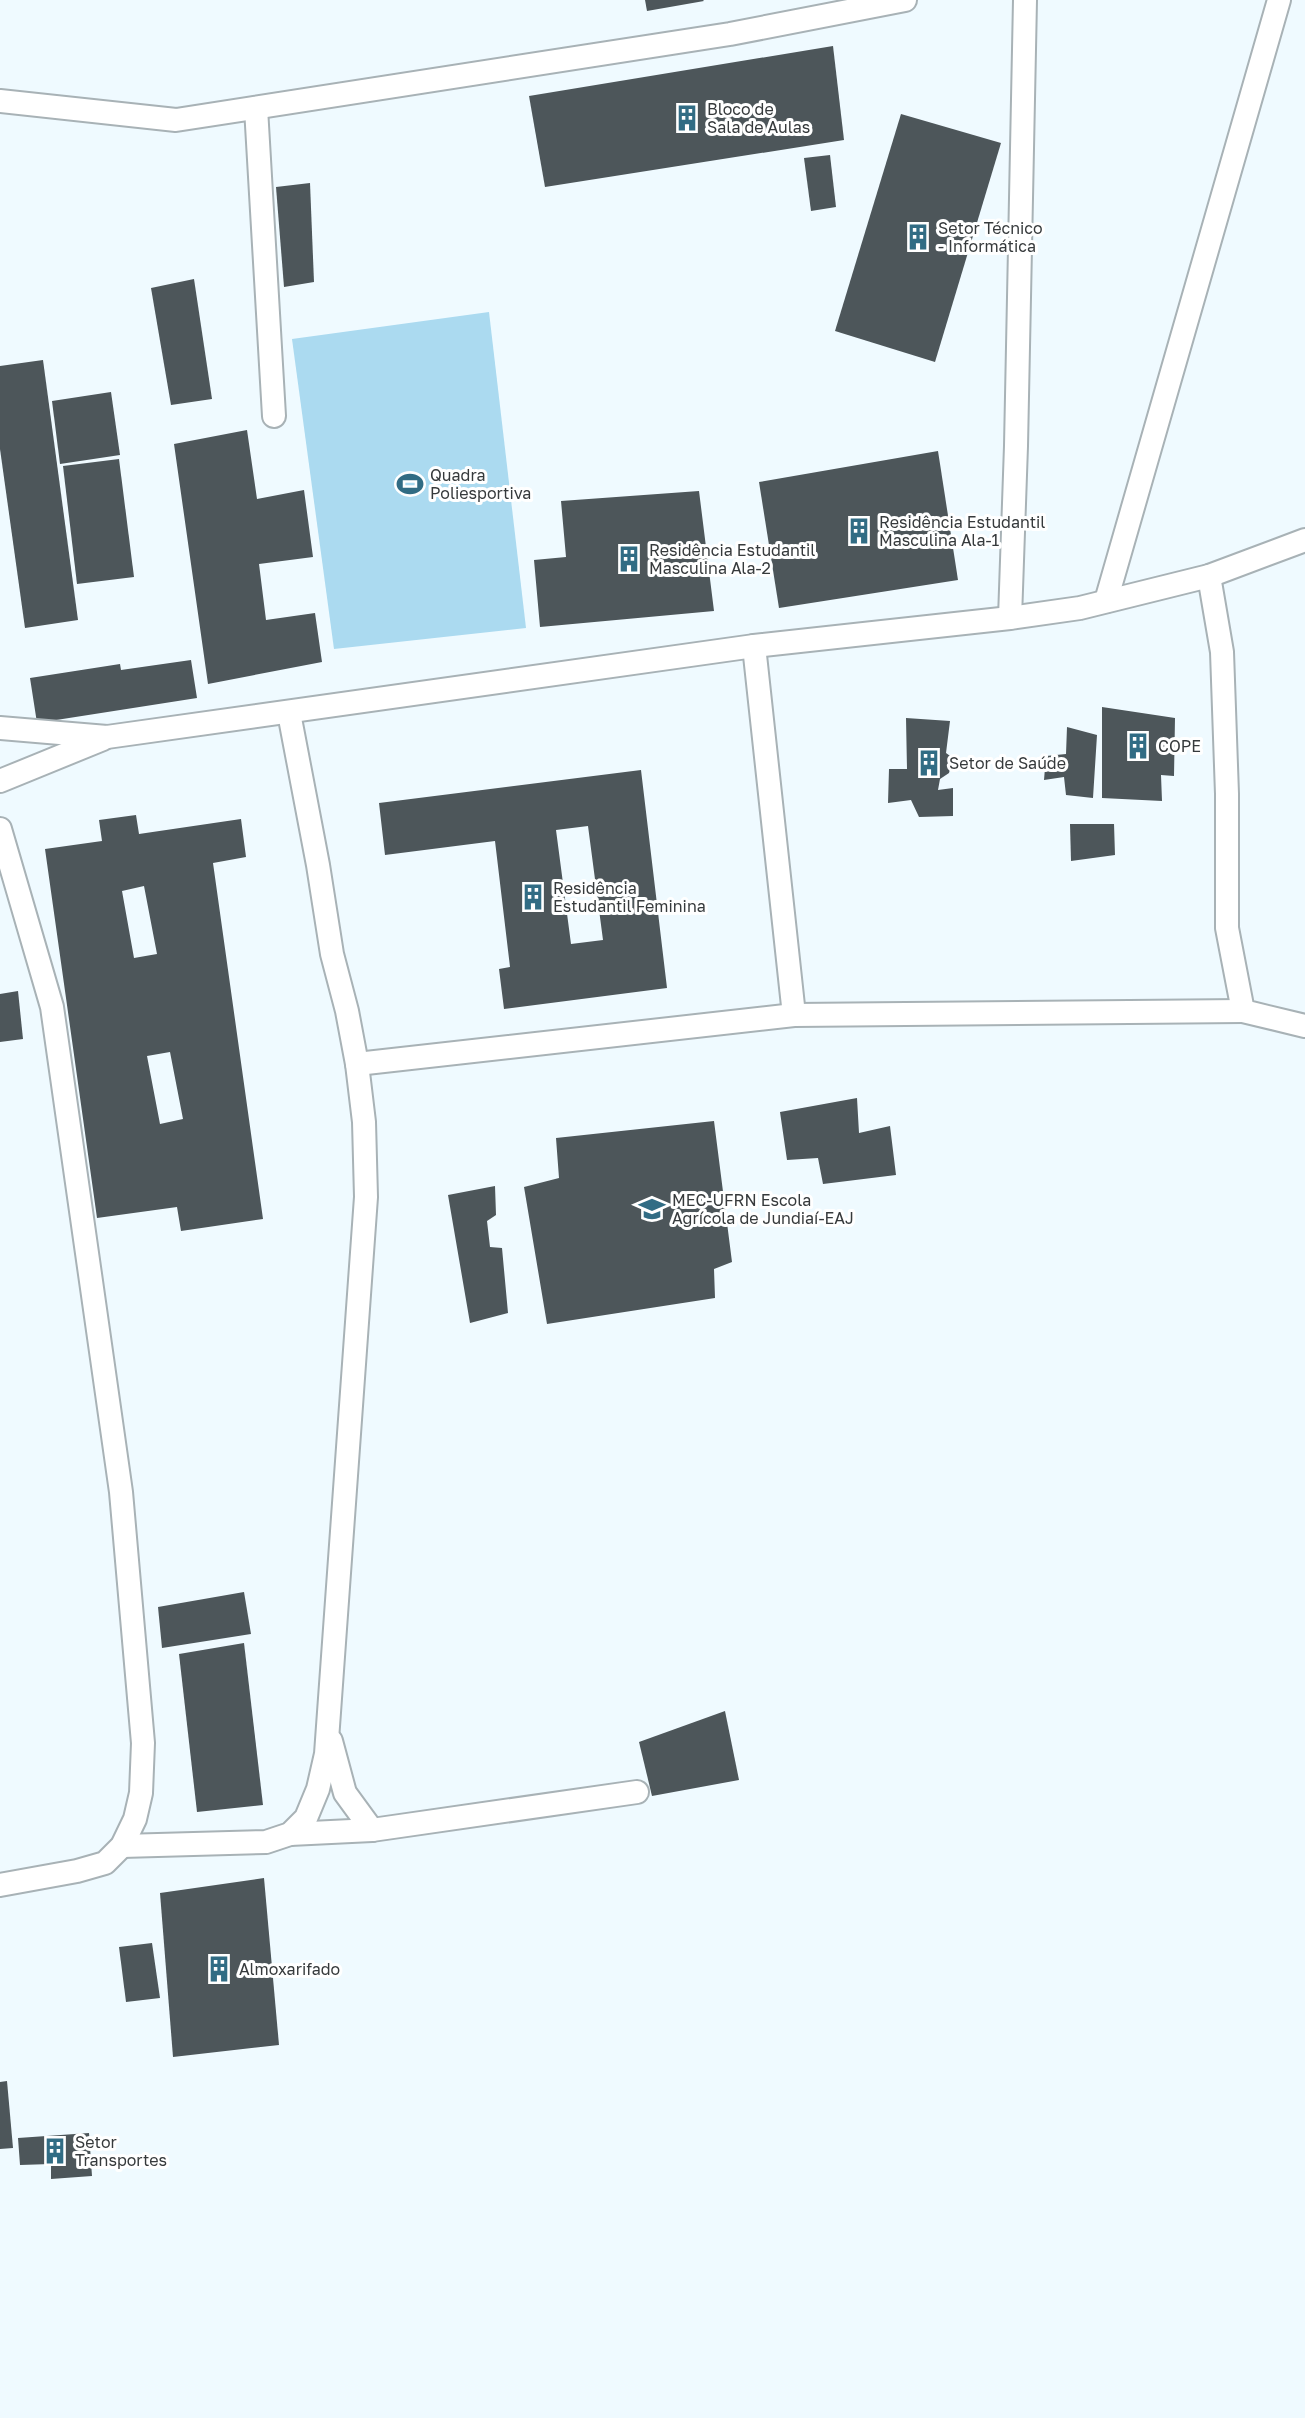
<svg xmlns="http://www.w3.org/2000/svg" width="1305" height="2418" font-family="'Golos Text',sans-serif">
	<rect width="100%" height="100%" fill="#effaff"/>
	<path fill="#abdaf0" d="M489 312 526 628 334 649 292 339Z"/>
	<g fill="#4d565a" fill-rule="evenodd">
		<path d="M645 0H703L704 1 647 11Z"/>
		<path d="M833 46 844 140 545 187 529 96Z"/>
		<path d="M901 114 1001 143 935 362 835 331Z"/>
		<path d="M830 155 836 207 811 211 804 158Z"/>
		<path d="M310 183 314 282 284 287 276 187Z"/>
		<path d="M194 279 212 399 171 405 151 288Z"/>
		<path d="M43 360 78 620 25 628 0 449V366Z"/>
		<path d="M111 392 120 455 60 464 52 401Z"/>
		<path d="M247 430 257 499 304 490 313 557 259 564 266 620 315 613 322 662 208 684 174 444Z"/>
		<path d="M938 451 958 580 779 608 759 482Z"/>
		<path d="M119 459 134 577 77 584 63 466Z"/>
		<path d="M699 491 714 611 540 627 534 560 566 557 561 501Z"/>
		<path d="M191 660 197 698 37 723 30 678 120 664 121 670Z"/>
		<path d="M1102 707 1175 718 1174 776 1161 775 1162 801 1102 798Z"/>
		<path d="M906 718 950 721 946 753 953 758 949 773 940 779 938 790 953 788V816L919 817 911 800 888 803 889 769H907Z"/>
		<path d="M1067 727 1097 735 1093 798 1066 795 1064 777 1044 780 1046 756 1066 754Z"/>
		<path d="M641 770 667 988 504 1009 499 969 510 967 495 841 385 855 379 803ZM588 826 603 940 571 944 556 830Z"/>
		<path d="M136 815 139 834 241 819 246 857 213 863 263 1219 181 1231 177 1207 97 1218 45 849 102 841 99 820ZM144 886 157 954 134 958 122 891ZM170 1052 183 1119 160 1124 147 1056Z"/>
		<path d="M1070 824H1114L1115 855 1071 861Z"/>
		<path d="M18 991 23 1039 0 1042V994Z"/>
		<path d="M857 1098 859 1133 890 1126 896 1175 823 1184 818 1158 787 1160 780 1112Z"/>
		<path d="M714 1121 732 1262 714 1269 715 1298 547 1324 524 1187 559 1178 556 1138Z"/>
		<path d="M495 1186 496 1215 487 1221 490 1247 502 1248 508 1313 470 1323 448 1195Z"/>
		<path d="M244 1592 251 1634 162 1648 158 1607Z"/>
		<path d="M244 1643 263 1805 197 1812 179 1654Z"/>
		<path d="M725 1711 739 1780 652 1796 639 1742Z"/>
		<path d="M264 1878 279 2045 173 2057 160 1893Z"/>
		<path d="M152 1943 160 1998 126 2002 119 1947Z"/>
		<path d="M7 2081 13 2148 0 2149V2082Z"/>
		<path d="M89 2133 92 2176 51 2179V2164L20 2165 18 2138Z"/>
	</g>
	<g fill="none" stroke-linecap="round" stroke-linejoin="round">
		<g stroke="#a8b2b6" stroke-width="26">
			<g id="service">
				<path d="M0 101 176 120 730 34 905 0"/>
				<path d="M256 108 274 416"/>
				<path d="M1209 576 1222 652 1227 794V928L1243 1011 1305 1026"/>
				<path d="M1106 601 1279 0"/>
				<path d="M1010 618 1016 446 1025 0"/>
				<path d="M754 646 794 1015"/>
				<path d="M0 728 107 737 754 646 1010 618 1080 608 1209 576 1305 540"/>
				<path d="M0 781 103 739"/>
				<path d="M0 829 52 1007 121 1492 143 1743 141 1793 135 1819 122 1846 105 1863 77 1871 0 1885"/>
				<path d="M357 1064 794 1015 1243 1011"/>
				<path d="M372 1830 637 1792"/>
				<path d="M290 1834 372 1830 345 1793 331 1741"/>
				<path d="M122 1846 266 1842 290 1834 306 1818 318 1789 326 1754 366 1197 364 1122 357 1064 347 1011 332 954 318 865 289 713"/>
			</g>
		</g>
		<use href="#service" stroke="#fff" stroke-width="22"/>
	</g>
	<defs>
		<g id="building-bare" transform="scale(2.07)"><path d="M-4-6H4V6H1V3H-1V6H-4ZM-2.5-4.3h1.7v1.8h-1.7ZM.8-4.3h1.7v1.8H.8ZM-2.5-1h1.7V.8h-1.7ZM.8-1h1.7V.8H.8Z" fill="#316c84" stroke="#fff" stroke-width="2.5" paint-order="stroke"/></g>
		<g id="stadium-bare" transform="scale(2.07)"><path d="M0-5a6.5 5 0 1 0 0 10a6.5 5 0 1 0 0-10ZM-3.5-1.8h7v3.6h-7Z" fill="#316c84" stroke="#fff" stroke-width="2.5" paint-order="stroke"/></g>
		<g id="university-bare" transform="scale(2.07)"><path d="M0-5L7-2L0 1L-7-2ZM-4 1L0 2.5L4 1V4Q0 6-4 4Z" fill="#316c84" stroke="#fff" stroke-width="2.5" paint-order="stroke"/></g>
	</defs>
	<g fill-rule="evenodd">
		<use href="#building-bare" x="687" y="118"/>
		<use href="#building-bare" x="918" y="237"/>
		<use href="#stadium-bare" x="410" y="484"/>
		<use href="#building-bare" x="859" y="531"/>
		<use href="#building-bare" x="629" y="559"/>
		<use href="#building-bare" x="1138" y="746"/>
		<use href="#building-bare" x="929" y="763"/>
		<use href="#building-bare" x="533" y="897"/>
		<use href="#university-bare" x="652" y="1209"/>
		<use href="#building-bare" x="219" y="1969"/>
		<use href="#building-bare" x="55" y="2151"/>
	</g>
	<g text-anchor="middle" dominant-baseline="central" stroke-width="6" stroke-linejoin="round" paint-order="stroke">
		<g font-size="16" fill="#363a3c" stroke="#fff" text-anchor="start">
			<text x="707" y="109">Bloco de<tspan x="707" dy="18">Sala de Aulas</tspan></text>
			<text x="938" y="228">Setor Técnico<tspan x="938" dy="18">- Informática</tspan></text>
			<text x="430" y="475">Quadra<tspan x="430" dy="18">Poliesportiva</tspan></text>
			<text x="879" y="522">Residência Estudantil<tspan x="879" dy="18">Masculina Ala-1</tspan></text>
			<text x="649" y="550">Residência Estudantil<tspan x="649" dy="18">Masculina Ala-2</tspan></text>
			<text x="1158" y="746">COPE</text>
			<text x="949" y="763">Setor de Saúde</text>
			<text x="553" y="888">Residência<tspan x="553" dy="18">Estudantil Feminina</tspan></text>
			<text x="672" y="1200">MEC-UFRN Escola<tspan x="672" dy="18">Agrícola de Jundiaí-EAJ</tspan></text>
			<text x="239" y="1969">Almoxarifado</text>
			<text x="75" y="2142">Setor<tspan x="75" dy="18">Transportes</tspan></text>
		</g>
	</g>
</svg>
